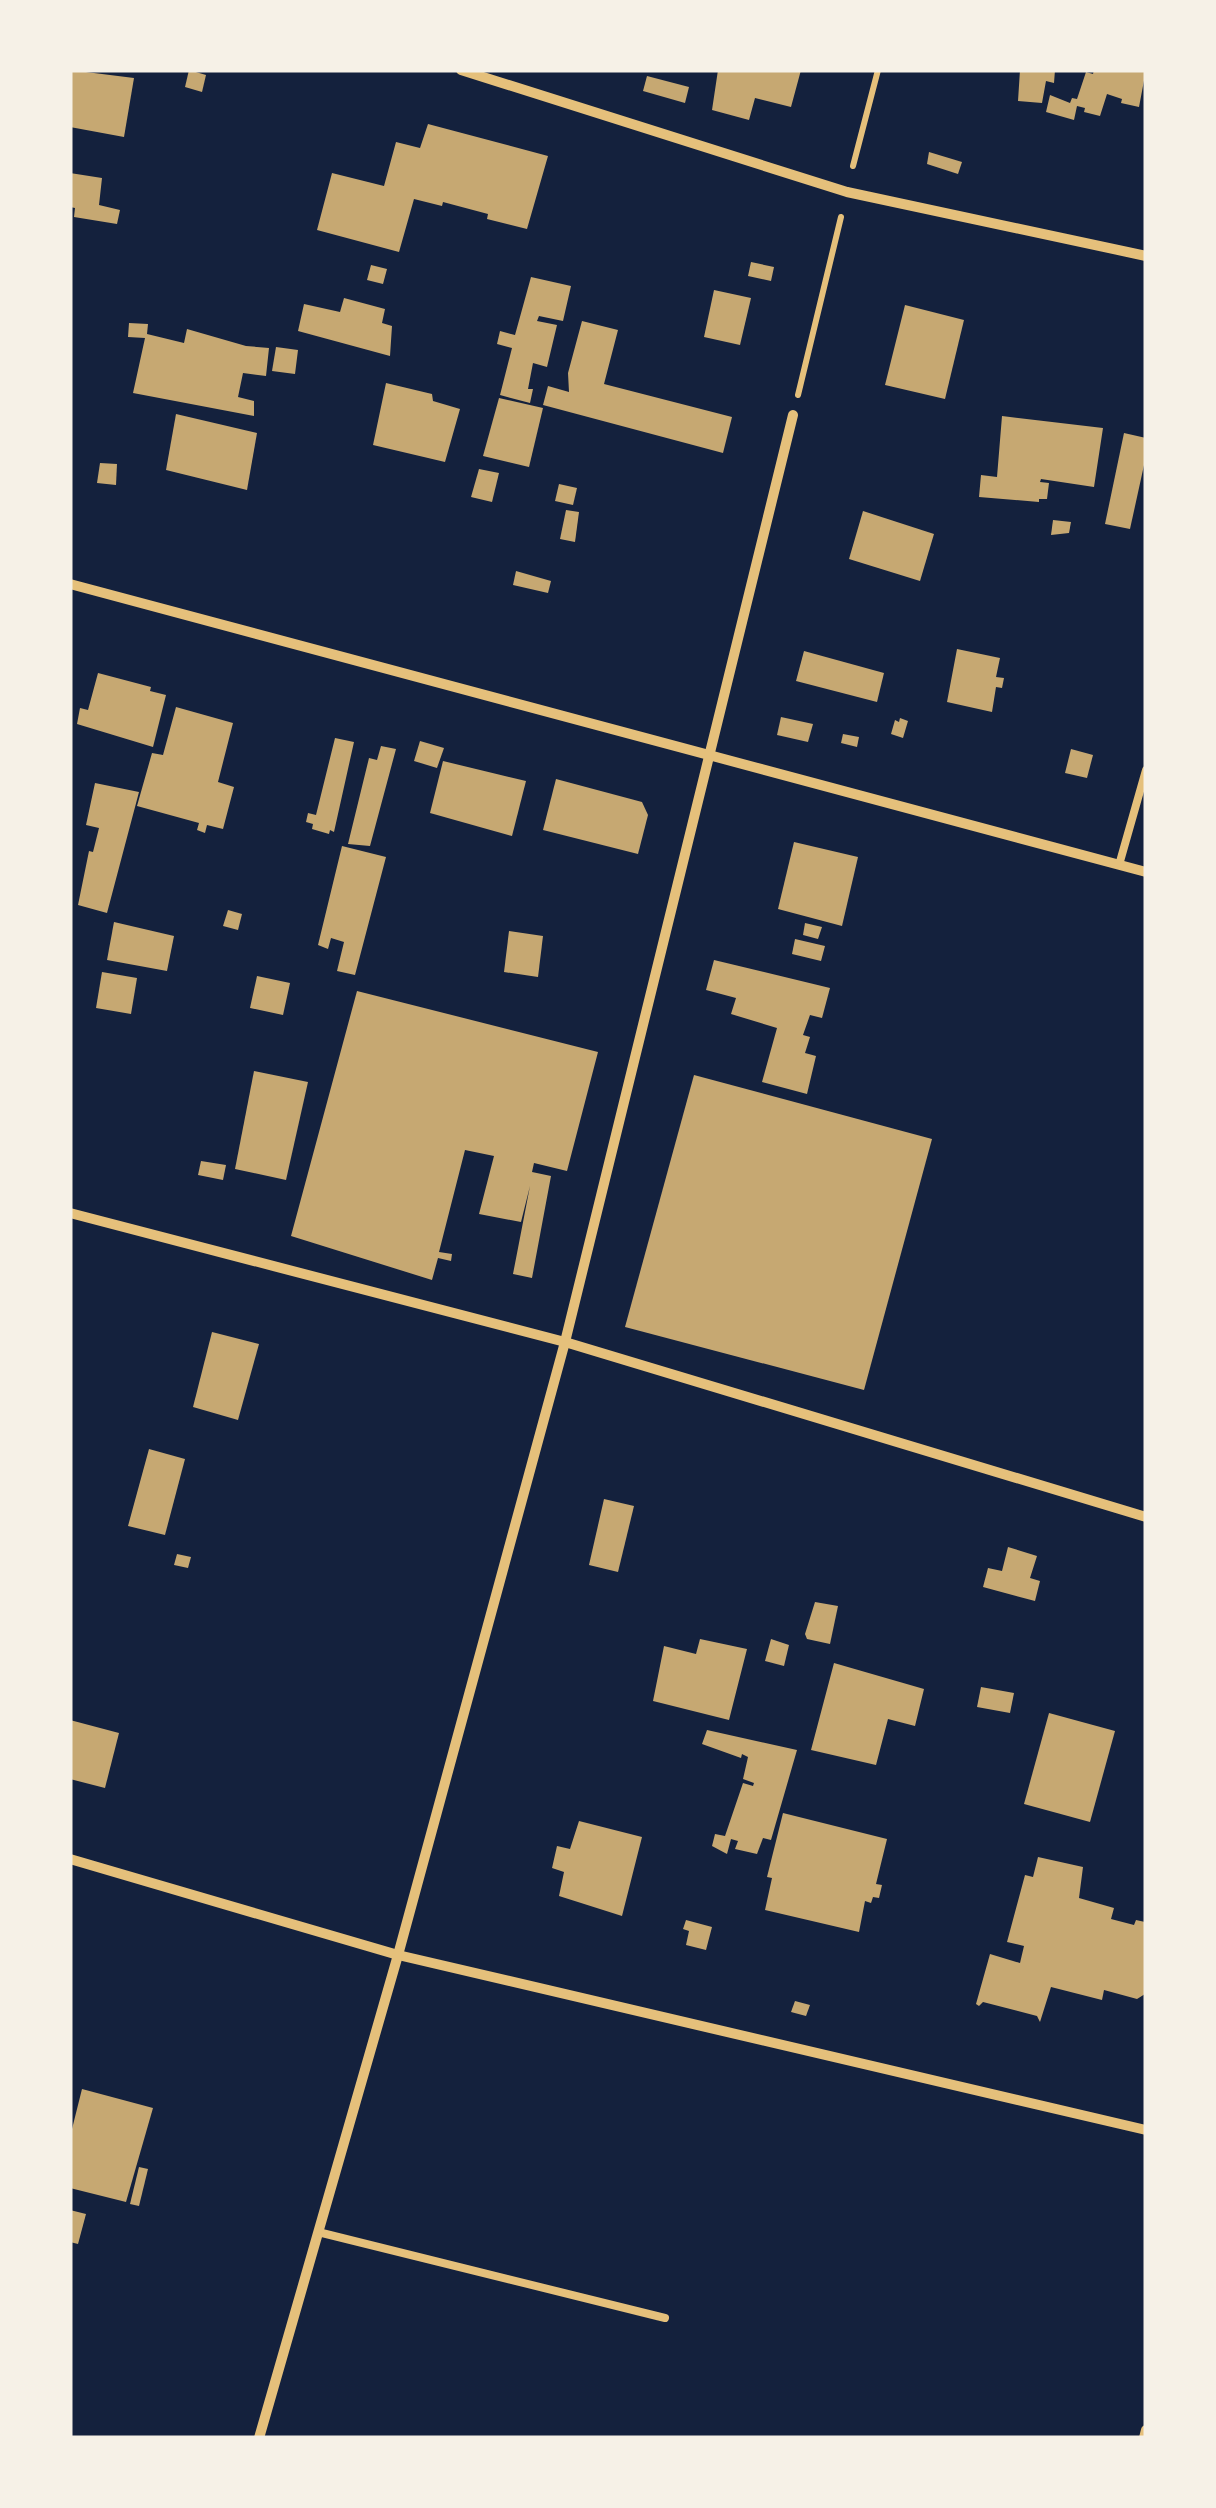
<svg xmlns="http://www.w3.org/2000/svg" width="1216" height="2508" font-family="'PT Sans Narrow',sans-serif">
	<rect width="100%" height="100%" fill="#14213d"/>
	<g fill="#c6a872">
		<path d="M70 70 134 78 124 137 70 127Z"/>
		<path d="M189 70 206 75 202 92 185 87Z"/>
		<path d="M718 70H801L791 107 755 98 749 120 712 110Z"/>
		<path d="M1020 70H1055L1054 83 1046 81 1042 103 1018 101Z"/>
		<path d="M1094 70H1146L1139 107 1121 103 1122 99 1107 94 1100 116 1084 112 1085 108 1077 106 1074 120 1046 112 1050 95 1070 103 1072 98 1077 99 1086 72 1093 74Z"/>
		<path d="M647 76 689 87 685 103 643 91Z"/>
		<path d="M428 124 548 156 527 229 487 219 488 214 443 202 442 206 414 199 399 252 317 230 332 173 384 186 396 142 420 148Z"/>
		<path d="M929 152 962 162 958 174 927 164Z"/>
		<path d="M70 173 102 178 99 205 120 210 117 224 74 217 75 208 70 207Z"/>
		<path d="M751 262 774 267 771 281 748 276Z"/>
		<path d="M371 265 387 269 383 284 367 280Z"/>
		<path d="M531 277 571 286 563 321 539 316 537 321 557 325 547 367 533 363 528 389H533L530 403 500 395 512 348 497 344 500 331 515 335Z"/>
		<path d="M714 290 751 298 740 345 704 337Z"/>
		<path d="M344 298 385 309 382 323 392 326 390 356 298 331 304 304 340 312Z"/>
		<path d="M905 305 964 320 945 399 885 385Z"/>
		<path d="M582 321 618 330 604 384 732 417 723 453 543 405 548 386 569 392 568 373Z"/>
		<path d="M129 323 148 324 147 334 184 343 187 329 246 346 269 348 266 376 243 373 238 397 254 401V416L133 393 145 338 128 337Z"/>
		<path d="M276 347 298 350 295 374 272 371Z"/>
		<path d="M386 383 432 394 433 401 460 409 445 462 373 445Z"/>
		<path d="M499 398 543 408 529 467 483 456Z"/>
		<path d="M176 414 257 433 247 490 166 470Z"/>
		<path d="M1002 416 1103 428 1094 487 1041 479 1040 482 1049 483 1047 499H1039V502L979 497 981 475 997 477Z"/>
		<path d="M1124 433 1146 438V456L1130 529 1105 524Z"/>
		<path d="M100 463 117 464 116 485 97 483Z"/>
		<path d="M479 469 499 473 492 502 471 497Z"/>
		<path d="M559 484 577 488 573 505 555 501Z"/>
		<path d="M566 510 579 512 575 542 560 539Z"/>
		<path d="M863 511 934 534 920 581 849 559Z"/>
		<path d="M1053 520 1071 522 1069 533 1051 535Z"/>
		<path d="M516 571 551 581 548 593 513 585Z"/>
		<path d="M957 649 1000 658 996 677 1004 678 1002 688 996 687 992 712 947 702Z"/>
		<path d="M804 651 884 673 877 702 796 681Z"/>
		<path d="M98 673 151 687 150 691 166 695 153 747 77 724 80 708 88 710Z"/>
		<path d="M176 707 233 723 218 782 234 787 223 829 207 825 205 833 197 830 199 823 137 806 152 753 163 755Z"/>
		<path d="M781 717 813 724 808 742 777 735Z"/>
		<path d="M900 718 908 721 903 738 891 734 895 720 899 722Z"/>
		<path d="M843 734 859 737 857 747 841 743Z"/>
		<path d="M335 738 354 742 334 832 330 830 329 834 312 829 313 824 306 822 308 813 316 815Z"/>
		<path d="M420 741 444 748 437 768 414 761Z"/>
		<path d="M381 746 396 749 370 846 348 844 369 758 377 760Z"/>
		<path d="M1071 749 1093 755 1087 778 1065 773Z"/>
		<path d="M443 761 526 781 512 836 430 813Z"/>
		<path d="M556 779 642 802 648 815 638 854 543 830Z"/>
		<path d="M95 783 139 792 107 913 78 905 89 851 93 852 99 828 86 825Z"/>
		<path d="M794 842 858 857 842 926 778 909Z"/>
		<path d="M342 846 386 857 355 975 337 971 344 942 331 938 328 949 318 945Z"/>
		<path d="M228 910 242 914 238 930 223 926Z"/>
		<path d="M114 922 174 936 167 971 107 960Z"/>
		<path d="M805 923 822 927 818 939 803 935Z"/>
		<path d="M509 931 543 936 538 977 504 972Z"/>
		<path d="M795 939 825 946 821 961 792 954Z"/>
		<path d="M714 960 830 988 822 1018 810 1015 803 1035 810 1037 805 1053 816 1056 807 1094 762 1082 777 1028 731 1014 736 998 706 990Z"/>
		<path d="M102 972 137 978 131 1014 96 1008Z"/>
		<path d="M257 976 290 983 283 1015 250 1008Z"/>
		<path d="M357 991 598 1052 567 1171 534 1163 532 1172 551 1176 532 1278 513 1274 530 1186 521 1222 479 1214 494 1156 465 1150 439 1252 452 1254 451 1261 438 1258 432 1280 291 1236Z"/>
		<path d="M254 1071 308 1082 286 1180 235 1169Z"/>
		<path d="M694 1075 932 1139 864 1390 625 1327Z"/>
		<path d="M201 1161 226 1165 223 1180 198 1175Z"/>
		<path d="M212 1332 259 1344 238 1420 193 1407Z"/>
		<path d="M149 1449 185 1459 165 1535 128 1526Z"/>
		<path d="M604 1499 634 1506 618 1572 589 1565Z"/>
		<path d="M1008 1547 1037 1556 1030 1578 1040 1581 1035 1601 983 1587 988 1568 1002 1571Z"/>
		<path d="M177 1554 191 1557 188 1568 174 1565Z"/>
		<path d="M815 1602 838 1606 830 1644 807 1639 805 1634Z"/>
		<path d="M700 1639 747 1649 729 1720 653 1701 664 1646 696 1654Z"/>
		<path d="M771 1639 789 1645 784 1666 765 1661Z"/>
		<path d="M834 1663 924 1689 915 1726 888 1719 876 1765 811 1750Z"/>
		<path d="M981 1687 1014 1693 1010 1713 977 1707Z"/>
		<path d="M1049 1713 1115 1731 1090 1822 1024 1804Z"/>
		<path d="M70 1720 119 1733 105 1788 70 1779Z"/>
		<path d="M707 1730 797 1750 771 1840 763 1838 757 1854 735 1849 738 1841 731 1839 727 1854 712 1846 715 1834 725 1836 743 1783 753 1786 754 1783 743 1779 748 1757 742 1754 741 1758 702 1744Z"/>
		<path d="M783 1813 887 1839 876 1884 882 1885 879 1898 873 1897 871 1903 865 1901 859 1932 765 1910 772 1878 767 1877Z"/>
		<path d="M579 1821 642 1837 622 1916 559 1896 564 1872 552 1868 557 1846 570 1849Z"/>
		<path d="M1038 1857 1083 1867 1079 1898 1114 1908 1111 1919 1134 1925 1136 1920 1145 1922V1994L1137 1999 1104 1990 1102 2000 1051 1987 1040 2022 1037 2016 983 2002 979 2006 976 2004 990 1954 1020 1963 1024 1946 1007 1942 1025 1875 1033 1877Z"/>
		<path d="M686 1920 712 1927 706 1950 686 1945 689 1931 683 1929Z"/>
		<path d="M795 2001 810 2005 806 2016 791 2012Z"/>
		<path d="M82 2089 153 2108 126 2202 70 2188V2137Z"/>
		<path d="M139 2167 148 2169 139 2206 130 2204Z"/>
		<path d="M70 2210 86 2214 78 2244 70 2242Z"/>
	</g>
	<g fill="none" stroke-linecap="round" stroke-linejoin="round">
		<g stroke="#e5c07b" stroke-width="6">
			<path d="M853 166 878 70"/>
			<path d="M798 395 841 217"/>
		</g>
		<g stroke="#e5c07b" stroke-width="8">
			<path d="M1119 865 1146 770"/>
			<path d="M318 2232 665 2318"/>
		</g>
		<g stroke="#e5c07b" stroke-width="10">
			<path d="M461 70 847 192 1146 256"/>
			<path d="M70 584 1146 872"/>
			<path d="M70 1213 565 1342 1146 1517"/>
			<path d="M70 1859 398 1955 1146 2130"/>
			<path d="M259 2438 398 1955 565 1342 793 415"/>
			<path d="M1144 2438 1146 2430"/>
		</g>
	</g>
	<rect width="1216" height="2508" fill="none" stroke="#f6f1e7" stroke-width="145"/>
</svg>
